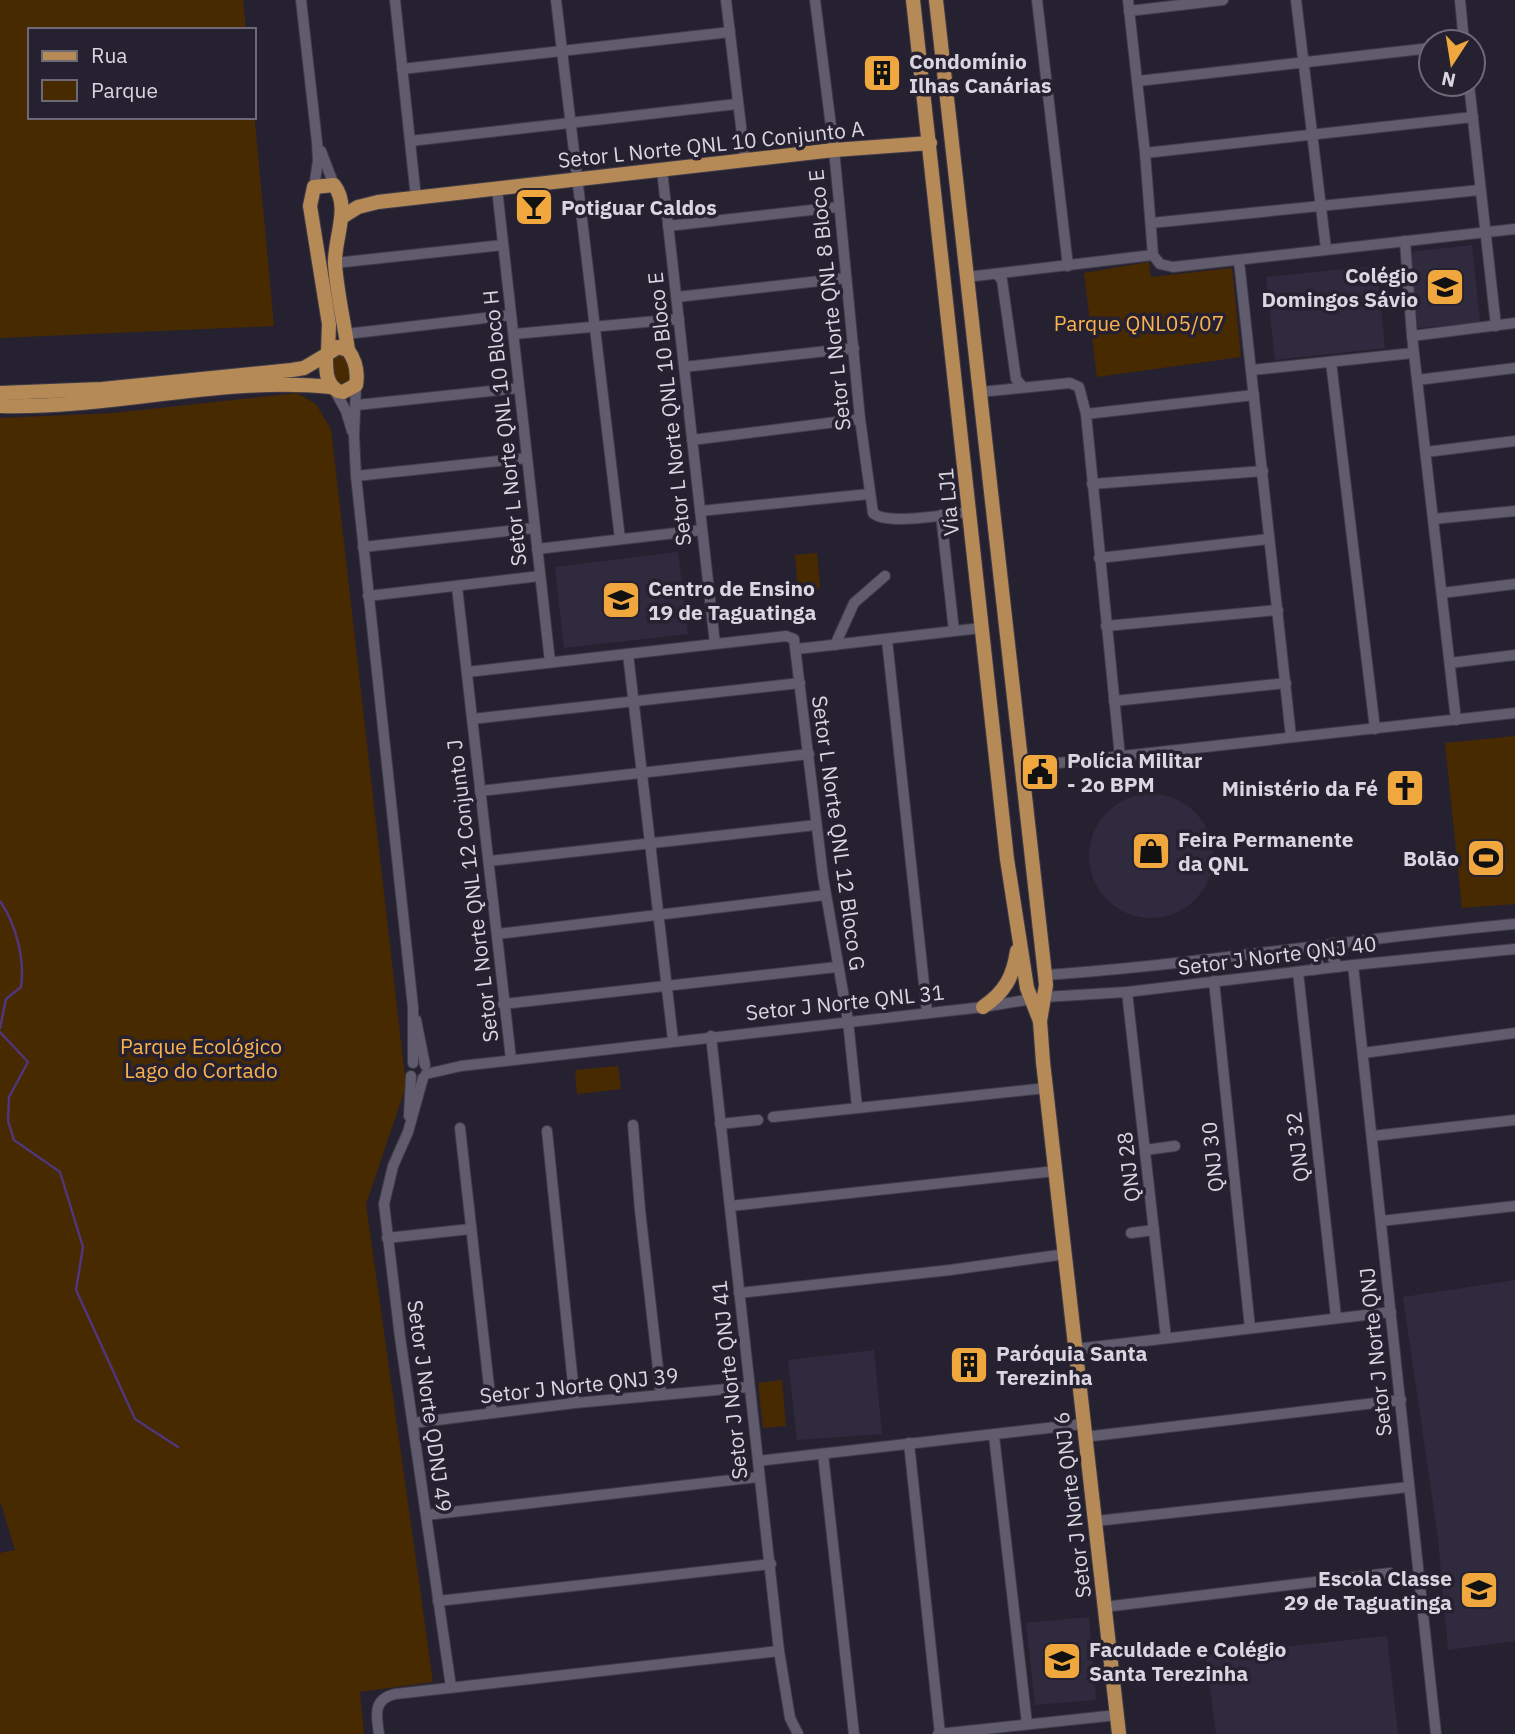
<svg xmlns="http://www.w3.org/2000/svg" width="1515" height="1734" font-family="'IBM Plex Sans',sans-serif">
	<rect width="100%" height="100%" fill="#262130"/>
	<g fill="#302a3e">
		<path d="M1472 245 1480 322 1418 328 1410 252Z"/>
		<path d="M1377 266 1385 348 1275 360 1266 277Z"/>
		<path d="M678 552 688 634 564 648 555 567Z"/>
		<circle cx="1151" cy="856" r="62"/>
		<path d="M1515 1280V1641L1448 1650 1438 1538 1403 1297Z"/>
		<path d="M874 1350 882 1434 797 1440 788 1360Z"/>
		<path d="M1089 1617 1096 1700 1035 1705 1026 1623Z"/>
		<path d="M1387 1636 1398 1734H1216L1206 1655Z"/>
	</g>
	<g fill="#472a00">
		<path d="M0 0H243L246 30H30V117H254V111L274 326 0 338Z"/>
		<path d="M1149 262 1151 277 1232 268 1241 357 1097 377 1084 273Z"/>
		<path d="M335 352 347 355 351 376 349 385 337 387 331 360Z"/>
		<path d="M297 393 316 404 331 429 406 1086 366 1204 433 1682 360 1692 364 1734H0V1553L15 1550 0 1501V418L113 413Z"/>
		<path d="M817 553 820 588 798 591 795 555Z"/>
		<path d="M1515 736V904L1462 908 1445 743Z"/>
		<path d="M618 1066 621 1089 577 1094 575 1070Z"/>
		<path d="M782 1380 786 1426 763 1428 758 1383Z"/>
	</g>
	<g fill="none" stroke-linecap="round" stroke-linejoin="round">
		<g stroke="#50367a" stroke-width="2.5">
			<path d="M0 901C16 924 25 959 21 987L6 999 0 1028"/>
			<path d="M0 1032 28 1062 9 1097 8 1121 14 1140 60 1172 83 1247 76 1290 135 1419 178 1447"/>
		</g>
		<g stroke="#3f3b48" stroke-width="12">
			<g id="minor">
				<path d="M301 0 317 142 318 161 314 187"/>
				<path d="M395 0 416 198"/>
				<path d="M556 0 620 539"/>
				<path d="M726 0 745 160"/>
				<path d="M815 0 834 150 860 419 873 513C887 526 949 514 969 512"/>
				<path d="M1037 0 1068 266"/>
				<path d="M1128 0 1145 153 1153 255 1160 264 1173 267 1515 229"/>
				<path d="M1296 0 1326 249"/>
				<path d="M1460 0 1464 42"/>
				<path d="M1129 11 1223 0"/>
				<path d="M402 69 730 32"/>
				<path d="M1138 81 1431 48"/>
				<path d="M1469 84 1496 326"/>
				<path d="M410 141 737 104"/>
				<path d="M321 151 334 185"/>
				<path d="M1145 153 1473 117"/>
				<path d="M662 170 715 644"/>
				<path d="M497 189 550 662"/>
				<path d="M1151 223 1480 190"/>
				<path d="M668 226 838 207"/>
				<path d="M1405 241 1412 336 1456 720"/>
				<path d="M1239 261 1291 737"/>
				<path d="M335 263 503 245"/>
				<path d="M997 274 1002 280 1016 379 1022 386"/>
				<path d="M967 277 1153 255"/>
				<path d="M677 297 846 278"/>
				<path d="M346 334 511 315"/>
				<path d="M514 334 679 319"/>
				<path d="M1412 336 1515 323"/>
				<path d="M1331 362 1375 729"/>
				<path d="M684 367 854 348"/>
				<path d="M1252 370 1413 353"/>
				<path d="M1417 380 1515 368"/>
				<path d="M356 385 354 436 356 476 413 1007V1063"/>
				<path d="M334 389 346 411 352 431"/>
				<path d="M980 392 1070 383 1079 387 1086 414 1120 757"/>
				<path d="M357 405 519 388"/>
				<path d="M1086 414 1254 395"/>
				<path d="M692 440 860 419"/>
				<path d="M1426 452 1515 441"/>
				<path d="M356 476 527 458"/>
				<path d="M1092 484 1263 471"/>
				<path d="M700 511 869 494"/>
				<path d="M941 515 954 631"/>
				<path d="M1433 519 1515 511"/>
				<path d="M363 547 534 528"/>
				<path d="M537 549 702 530"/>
				<path d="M1099 558 1269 539"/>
				<path d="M457 587 511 1059"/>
				<path d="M1442 593 1515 584"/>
				<path d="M368 596 540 576"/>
				<path d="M1106 626 1278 610"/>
				<path d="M887 640 927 1012"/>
				<path d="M835 645 854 603 885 576"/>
				<path d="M797 649 981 628"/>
				<path d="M628 654 673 1040"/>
				<path d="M1450 663 1515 655"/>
				<path d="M467 672 786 636 794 639 823 877 848 1021 857 1107"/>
				<path d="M1114 701 1286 683"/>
				<path d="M472 719 800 683"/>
				<path d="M1022 767 1515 713"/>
				<path d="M480 791 809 754"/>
				<path d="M489 861 816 825"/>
				<path d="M497 934 825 895"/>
				<path d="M1333 943 1331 955 1338 967"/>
				<path d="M1353 965 1436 1734"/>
				<path d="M1313 970C1320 962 1321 954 1313 946"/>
				<path d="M1298 972 1336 1317"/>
				<path d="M1045 975C1202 964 1358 938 1515 924"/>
				<path d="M1214 981 1250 1328"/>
				<path d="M1127 992 1166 1338"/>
				<path d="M503 1004 837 967"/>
				<path d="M416 1020 425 1065"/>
				<path d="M711 1036 779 1651 790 1718 798 1734"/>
				<path d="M1363 1053 1515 1033"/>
				<path d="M426 1074 461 1066 983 1007 1044 997 1127 992 1353 965 1515 949"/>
				<path d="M423 1078 408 1132 393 1166 384 1204 400 1337 451 1687"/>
				<path d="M409 1116 411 1076"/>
				<path d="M773 1117 1046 1088"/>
				<path d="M720 1124 758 1120"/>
				<path d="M633 1125 640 1210 661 1395"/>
				<path d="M460 1128 492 1413"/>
				<path d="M547 1131 575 1403"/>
				<path d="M1372 1136 1515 1120"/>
				<path d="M1145 1150 1175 1146"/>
				<path d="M730 1206 1056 1171"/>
				<path d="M1381 1221 1515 1206"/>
				<path d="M1131 1233 1154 1230"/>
				<path d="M387 1238 470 1229"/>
				<path d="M739 1293 950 1270 1066 1254"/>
				<path d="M1076 1349 1391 1312"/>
				<path d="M413 1423 575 1403 749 1387"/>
				<path d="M994 1436 1027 1724"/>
				<path d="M1084 1437 1401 1400"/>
				<path d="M909 1443 940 1734"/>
				<path d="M823 1454 854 1734"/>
				<path d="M758 1461 1083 1424"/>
				<path d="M426 1515 758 1477"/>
				<path d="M1096 1521 1409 1487"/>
				<path d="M438 1601 771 1564"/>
				<path d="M1104 1607 1390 1573"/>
				<path d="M379 1734C376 1715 373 1699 395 1694L779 1651"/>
				<path d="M938 1734 1117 1715"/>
			</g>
		</g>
		<g stroke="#3f3b48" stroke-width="16">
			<g id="major">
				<path d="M913 0 1007 859 1027 988 1040 1021"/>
				<path d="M936 0 1045 975 1046 985 1040 1021 1043 1062 1119 1734"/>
				<path d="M342 217 358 207 378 202 834 150 930 143"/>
				<path d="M328 352 329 324 310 206 314 187 334 185C351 207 334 238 335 264 337 293 344 322 348 350 356 361 358 373 356 385L343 392 338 391C325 384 326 368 326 355L338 347 348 350"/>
				<path d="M0 393 102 389 292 370 304 368 326 355"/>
				<path d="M0 406C111 409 221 376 331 387"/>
				<path d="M983 1007C1005 992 1013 977 1017 951"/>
			</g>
		</g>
		<use href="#minor" stroke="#605b6d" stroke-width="10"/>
		<use href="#major" stroke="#b68a56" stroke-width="14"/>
	</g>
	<defs>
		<g id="building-square" transform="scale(2.0125)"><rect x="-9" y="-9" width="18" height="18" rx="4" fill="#efa73e" stroke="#262130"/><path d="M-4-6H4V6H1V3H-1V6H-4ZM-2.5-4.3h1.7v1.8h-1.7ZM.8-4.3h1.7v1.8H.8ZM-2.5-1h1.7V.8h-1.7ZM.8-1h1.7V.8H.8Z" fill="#111"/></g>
		<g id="bar-square" transform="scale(2.0125)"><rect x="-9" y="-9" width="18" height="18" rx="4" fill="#efa73e" stroke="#262130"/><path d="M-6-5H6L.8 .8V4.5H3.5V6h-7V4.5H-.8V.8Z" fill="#111"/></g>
		<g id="university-square" transform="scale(2.0125)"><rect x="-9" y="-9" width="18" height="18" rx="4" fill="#efa73e" stroke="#262130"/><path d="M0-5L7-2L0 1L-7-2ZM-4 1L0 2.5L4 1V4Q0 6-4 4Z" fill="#111"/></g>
		<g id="school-square" transform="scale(2.0125)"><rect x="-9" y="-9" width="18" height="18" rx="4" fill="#efa73e" stroke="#262130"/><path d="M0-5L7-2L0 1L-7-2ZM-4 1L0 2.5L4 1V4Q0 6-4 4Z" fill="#111"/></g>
		<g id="civic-square" transform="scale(2.0125)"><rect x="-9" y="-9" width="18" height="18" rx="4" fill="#efa73e" stroke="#262130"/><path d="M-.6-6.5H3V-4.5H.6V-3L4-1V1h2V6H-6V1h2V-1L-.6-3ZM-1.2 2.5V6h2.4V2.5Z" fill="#111"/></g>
		<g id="church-square" transform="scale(2.0125)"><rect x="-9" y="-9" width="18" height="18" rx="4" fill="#efa73e" stroke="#262130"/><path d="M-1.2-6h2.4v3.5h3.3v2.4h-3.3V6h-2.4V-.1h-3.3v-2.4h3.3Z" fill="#111"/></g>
		<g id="shop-square" transform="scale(2.0125)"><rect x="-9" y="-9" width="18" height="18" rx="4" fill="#efa73e" stroke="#262130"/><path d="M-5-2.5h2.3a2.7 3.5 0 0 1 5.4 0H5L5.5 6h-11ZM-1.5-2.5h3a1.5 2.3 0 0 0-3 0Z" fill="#111"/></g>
		<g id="stadium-square" transform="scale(2.0125)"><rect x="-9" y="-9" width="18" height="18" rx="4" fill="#efa73e" stroke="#262130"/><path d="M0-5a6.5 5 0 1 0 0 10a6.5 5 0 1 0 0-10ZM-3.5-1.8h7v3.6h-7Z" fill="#111"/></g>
	</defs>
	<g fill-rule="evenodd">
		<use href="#building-square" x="882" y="73"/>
		<use href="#bar-square" x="534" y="207"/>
		<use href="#university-square" x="1445" y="287"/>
		<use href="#school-square" x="621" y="600"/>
		<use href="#civic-square" x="1040" y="772"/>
		<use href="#church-square" x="1405" y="788"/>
		<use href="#shop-square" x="1151" y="851"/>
		<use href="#stadium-square" x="1486" y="858"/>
		<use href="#building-square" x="969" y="1365"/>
		<use href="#school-square" x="1479" y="1590"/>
		<use href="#university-square" x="1062" y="1661"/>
	</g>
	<g text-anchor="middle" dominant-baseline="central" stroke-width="7" stroke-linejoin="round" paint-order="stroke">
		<g font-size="21" font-weight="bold" fill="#d9d6e1" stroke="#262130" text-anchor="start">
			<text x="909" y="61">Condomínio<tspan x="909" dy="24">Ilhas Canárias</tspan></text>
			<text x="561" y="207">Potiguar Caldos</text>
			<text x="1418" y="275" text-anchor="end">Colégio<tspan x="1418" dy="24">Domingos Sávio</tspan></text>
			<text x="648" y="588">Centro de Ensino<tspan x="648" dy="24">19 de Taguatinga</tspan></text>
			<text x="1067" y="760">Polícia Militar<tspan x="1067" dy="24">- 2o BPM</tspan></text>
			<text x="1378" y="788" text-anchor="end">Ministério da Fé</text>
			<text x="1178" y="839">Feira Permanente<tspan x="1178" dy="24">da QNL</tspan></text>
			<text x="1459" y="858" text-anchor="end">Bolão</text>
			<text x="996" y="1353">Paróquia Santa<tspan x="996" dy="24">Terezinha</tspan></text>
			<text x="1452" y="1578" text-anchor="end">Escola Classe<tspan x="1452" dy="24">29 de Taguatinga</tspan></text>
			<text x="1089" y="1649">Faculdade e Colégio<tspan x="1089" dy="24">Santa Terezinha</tspan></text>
		</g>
		<g font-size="21" fill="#d9d6e1" stroke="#262130">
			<text transform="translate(711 144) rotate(-6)">Setor L Norte QNL 10 Conjunto A</text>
			<text transform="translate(829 300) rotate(-96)">Setor L Norte QNL 8 Bloco E</text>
			<text transform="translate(669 409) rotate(-96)">Setor L Norte QNL 10 Bloco E</text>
			<text transform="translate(504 428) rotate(-96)">Setor L Norte QNL 10 Bloco H</text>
			<text transform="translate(948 502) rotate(-95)">Via LJ1</text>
			<text transform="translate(839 833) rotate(82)">Setor L Norte QNL 12 Bloco G</text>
			<text transform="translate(472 891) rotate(-97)">Setor L Norte QNL 12 Conjunto J</text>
			<text transform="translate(1277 955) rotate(-7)">Setor J Norte QNJ 40</text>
			<text transform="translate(845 1002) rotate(-6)">Setor J Norte QNL 31</text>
			<text transform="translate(1297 1147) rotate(-97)">QNJ 32</text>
			<text transform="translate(1212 1157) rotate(-96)">QNJ 30</text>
			<text transform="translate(1128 1167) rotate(-97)">QNJ 28</text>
			<text transform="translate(1375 1352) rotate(-96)">Setor J Norte QNJ</text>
			<text transform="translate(729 1380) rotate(-96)">Setor J Norte QNJ 41</text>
			<text transform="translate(579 1385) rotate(-6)">Setor J Norte QNJ 39</text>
			<text transform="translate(430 1406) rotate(82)">Setor J Norte QDNJ 49</text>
			<text transform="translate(1072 1505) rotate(-97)">Setor J Norte QNJ 6</text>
		</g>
		<g font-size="21" fill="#fbb34e" stroke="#262130">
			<text x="1139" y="323">Parque QNL05/07</text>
			<text x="201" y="1046">Parque Ecológico<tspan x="201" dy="24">Lago do Cortado</tspan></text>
		</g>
	</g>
	<rect x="28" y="28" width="228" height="91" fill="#262130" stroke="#6e6977" stroke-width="2"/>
	<rect x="42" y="51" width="35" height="10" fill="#b68a56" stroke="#6e6977" stroke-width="2"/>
	<text x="91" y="63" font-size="21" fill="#d9d6e1">Rua</text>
	<rect x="42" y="80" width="35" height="21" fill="#472a00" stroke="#6e6977" stroke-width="2"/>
	<text x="91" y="98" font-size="21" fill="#d9d6e1">Parque</text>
	<g transform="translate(1452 63) rotate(192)"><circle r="33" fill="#262130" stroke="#6e6977" stroke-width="2"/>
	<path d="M0-5L12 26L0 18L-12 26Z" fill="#efa73e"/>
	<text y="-10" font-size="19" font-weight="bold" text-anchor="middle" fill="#d9d6e1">N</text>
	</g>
</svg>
